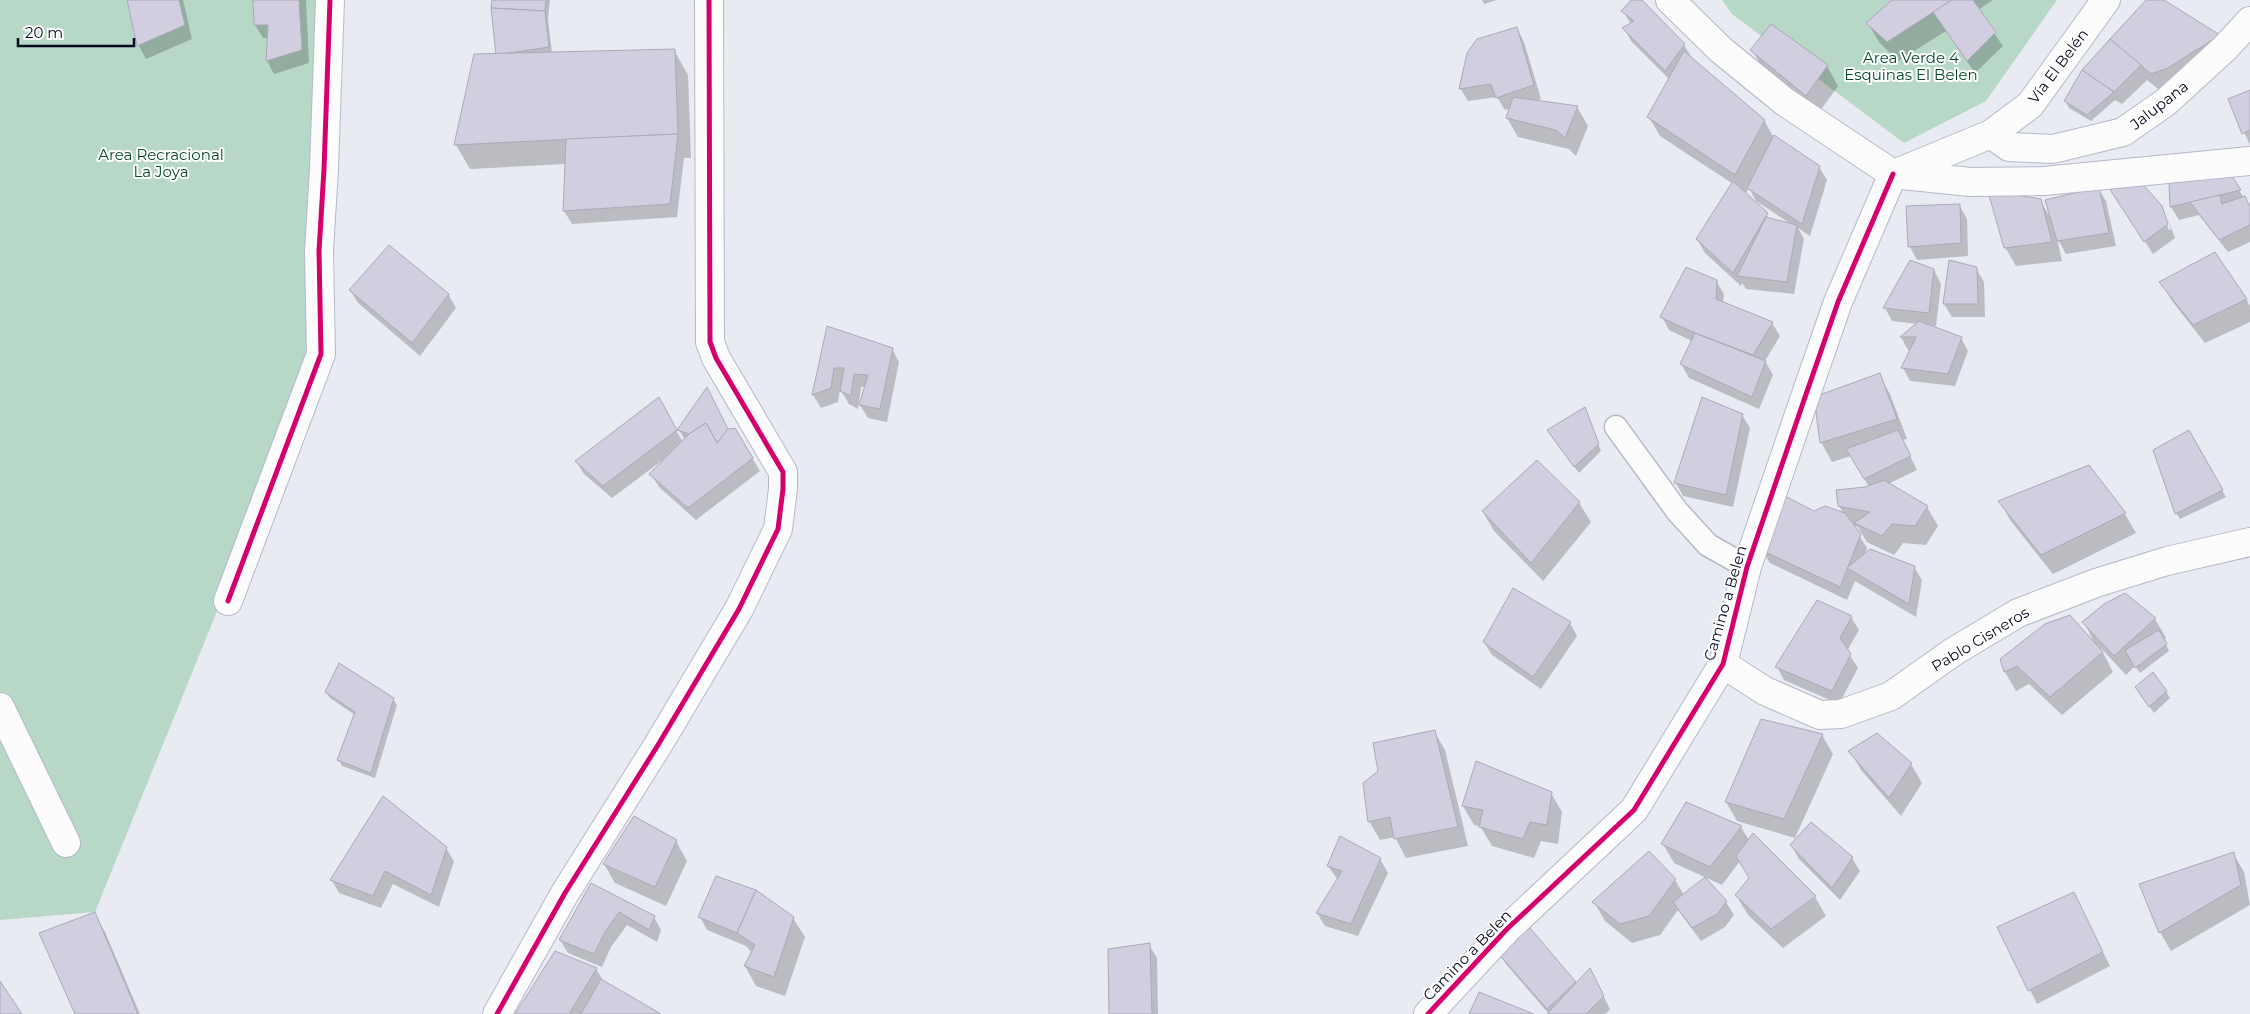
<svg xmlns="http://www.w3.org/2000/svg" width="2250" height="1014" font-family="Montserrat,sans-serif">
	<rect width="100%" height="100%" fill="#e9ebf3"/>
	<g fill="#b7d7c7">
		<path d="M0 0H325L321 355 95 912 0 920Z"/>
		<path d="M1722 0H2057L1986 101 1904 143 1732 14Z"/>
	</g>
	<g fill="#0003" fill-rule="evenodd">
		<path d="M128 0H183L192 39 146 59 139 46Z"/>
		<path d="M254 0H306L309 63 274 74 267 61 268 38H263L255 25Z"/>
		<path d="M493 0H550L548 19 552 53 674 50 688 75 691 158H684L677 217 572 224 564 211 566 164 470 169 456 145 475 55H497Z"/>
		<path d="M1482 0H1497L1484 4Z"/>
		<path d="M1633 0H1640L1684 45 1692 58 1764 120 1774 138 1819 167 1827 180 1810 236 1798 228 1804 239 1794 294 1746 289 1742 283 1741 286 1705 253 1697 239 1733 184 1660 136 1649 117 1669 79 1631 41 1624 28 1631 24 1623 11ZM1749 188 1756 201 1791 224 1770 219 1745 194Z"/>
		<path d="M1894 0H1993L1978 10 2003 46 1975 73 1946 31 1898 61 1879 42 1868 23Z"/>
		<path d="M2148 0H2162L2220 36 2163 93 2147 80 2122 104 2115 100 2091 121 2069 108 2065 101Z"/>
		<path d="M1517 28 1524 42 1541 99 1533 101 1577 107 1588 126 1576 156 1569 149 1518 137 1507 118 1511 108 1505 110 1497 97 1468 101 1460 88Z"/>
		<path d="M1752 50 1827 66 1838 86 1817 115 1763 69Z"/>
		<path d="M2250 91V145L2229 100Z"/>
		<path d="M2227 170 2250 208V242L2228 252 2199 215 2179 220 2171 207V183Z"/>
		<path d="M2098 188 2106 201 2116 246 2066 254 2057 238 2062 261 2016 266 2005 247 2040 200 2050 217Z"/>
		<path d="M2117 199 2161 207 2169 230H2171L2167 217 2175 238 2153 254Z"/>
		<path d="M1959 205 1967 219 1968 256 1917 260 1910 247 1907 208Z"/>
		<path d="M1950 262 1976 268 1984 282 1985 317H1952L1944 304Z"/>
		<path d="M1934 270 1941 284 1936 326H1931L1961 338 1968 351 1955 386 1910 381 1903 368 1911 350H1908L1901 337 1918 324 1892 321 1885 308Z"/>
		<path d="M1716 281 1724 294 1723 304 1772 323 1780 336 1765 361 1773 375 1759 409 1689 378 1681 364 1692 341 1669 330 1662 317Z"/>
		<path d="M2161 282 2246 299 2250 306V322L2205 343 2172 301Z"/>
		<path d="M350 290 448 294 456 308 420 356 358 303Z"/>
		<path d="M828 328 892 349 899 362 887 422 868 418 860 405 865 387H861L858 409 849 404 840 389 838 402 821 408 813 395Z"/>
		<path d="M1879 375 1890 394 1907 439 1902 440 1917 470 1888 484 1927 507 1938 526 1926 545 1903 543 1894 555 1867 542 1858 527 1853 526 1867 548 1865 555 1914 567 1922 580 1916 617 1855 581 1847 600 1770 563 1762 550 1814 513 1844 514 1839 506 1869 487 1851 456 1832 462 1821 442Z"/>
		<path d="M1585 409 1601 451 1579 473 1548 431Z"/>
		<path d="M1742 415 1750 428 1733 507 1683 496 1676 483Z"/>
		<path d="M673 425 683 442 685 440 679 430H735L760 471 696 520 659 487 651 474 665 460 664 459 612 498 584 474 576 461Z"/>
		<path d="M2188 432 2226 497 2180 519 2176 513Z"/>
		<path d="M1537 462 1579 503 1591 522 1543 581 1494 531 1483 512Z"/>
		<path d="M2088 467 2125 514 2136 533 2053 574 2010 520 2000 501Z"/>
		<path d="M2125 595 2155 619 2166 638 2164 640 2169 651 2140 673 2135 666 2126 675 2100 647 2113 672 2062 715 2029 684 2016 691 2005 672 2001 659 2096 646 2084 622Z"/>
		<path d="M1851 617 1859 630 1847 651 1858 668 1839 704 1784 680 1777 667Z"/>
		<path d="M1570 623 1577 636 1541 689 1492 655 1484 642Z"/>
		<path d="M2166 691 2170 698 2154 713 2140 694Z"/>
		<path d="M326 692 393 699 397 705 375 778 342 766 339 760 355 715 330 698Z"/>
		<path d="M1434 731 1445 750 1468 846 1406 858 1395 837 1380 840 1369 821Z"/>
		<path d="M1822 735 1833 754 1795 838 1737 821 1726 802Z"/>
		<path d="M1850 751 1911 764 1922 783 1901 816 1861 770Z"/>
		<path d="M1551 793 1562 812 1558 844 1541 841 1534 858 1492 846 1480 826 1474 825 1463 806Z"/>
		<path d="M1741 827 1749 840 1815 897 1826 916 1783 948 1748 915 1736 895 1750 879 1740 861 1722 885 1674 863 1663 844Z"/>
		<path d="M676 841 687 861 666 906 615 883 604 864Z"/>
		<path d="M1791 845 1852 858 1860 871 1840 900 1799 859Z"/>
		<path d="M446 848 454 861 439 907 393 884 381 908 339 893 332 880Z"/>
		<path d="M2233 853 2244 872 2250 905 2171 951 2160 932 2141 885Z"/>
		<path d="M1380 859 1388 873 1358 936 1325 926 1317 913 1338 880 1328 866Z"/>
		<path d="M1675 880 1684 895 1726 902 1734 915 1725 927 1701 941 1678 910 1660 935 1632 943 1605 921 1594 902Z"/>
		<path d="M591 885 654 917 661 930 657 942 627 925 611 947 602 967 568 953 560 940Z"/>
		<path d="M2073 893 2110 966 2037 1004 1999 928Z"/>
		<path d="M94 913 105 932 140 1014H76Z"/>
		<path d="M700 917 793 918 805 937 785 996 756 986 745 966 752 953 746 946 707 930Z"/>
		<path d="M1524 923 1576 984 1597 983 1610 1009 1606 1014H1549L1506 964 1498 951Z"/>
		<path d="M1149 945 1157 958 1158 1014H1111Z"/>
		<path d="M596 969 604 982 658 1014H516Z"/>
	</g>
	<g fill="#d1cee0" stroke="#aba8b8">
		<path d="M127 0H179L185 25 137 46Z"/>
		<path d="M253 0H299L302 50 266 61 268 25H254Z"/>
		<path d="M492 0H546L545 11 491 8Z"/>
		<path d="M1631 0H1642L1685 44 1665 71 1622 28 1634 21 1621 11Z"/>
		<path d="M1892 0H1952L1887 42 1866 23Z"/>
		<path d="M1952 0H1973L1996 32 1967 61 1933 12Z"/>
		<path d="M2146 0H2164L2220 35 2168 68 2151 74 2110 39Z"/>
		<path d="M491 8 545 11 549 47 496 55Z"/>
		<path d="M1771 24 1828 65 1806 96 1750 50Z"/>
		<path d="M1517 27 1534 85 1496 98 1491 84 1459 89 1467 53 1477 39Z"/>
		<path d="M2110 39 2141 65 2114 92 2082 70Z"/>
		<path d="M675 49 678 134 454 145 474 54Z"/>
		<path d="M1684 51 1765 120 1735 175 1647 117Z"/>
		<path d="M2082 70 2114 92 2087 115 2064 101Z"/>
		<path d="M2250 90V130L2242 134 2228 99Z"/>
		<path d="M1513 97 1578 106 1565 138 1556 130 1506 118Z"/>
		<path d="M678 134 670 204 563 211 566 139Z"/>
		<path d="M1774 135 1820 166 1802 224 1747 188Z"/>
		<path d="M2227 168 2241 190 2170 207 2169 182Z"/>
		<path d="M2139 180 2162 206 2168 224 2144 242 2107 185Z"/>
		<path d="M1733 181 1768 213 1733 273 1696 239Z"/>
		<path d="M2099 187 2109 233 2057 241 2045 200Z"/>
		<path d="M2010 194 2041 199 2052 242 2004 248 1989 195Z"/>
		<path d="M2220 195 2222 204 2245 196 2250 207V225L2219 240 2190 202Z"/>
		<path d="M1960 204 1961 243 1908 247 1906 206Z"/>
		<path d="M1766 217 1797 225 1787 282 1737 276Z"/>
		<path d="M389 245 449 294 412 343 349 290Z"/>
		<path d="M2215 252 2247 299 2193 325 2159 282Z"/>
		<path d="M1910 260 1934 269 1929 313 1883 308Z"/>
		<path d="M1949 260 1977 267 1978 304H1943Z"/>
		<path d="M1686 267 1717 280 1716 299 1773 322 1753 355 1695 333 1660 317Z"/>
		<path d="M1919 321 1962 337 1948 374 1901 368 1916 337H1900Z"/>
		<path d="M827 326 893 348 880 409 859 405 868 375 854 374 851 396 840 391 844 368H834L831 388 812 395Z"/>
		<path d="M1695 333 1766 361 1752 397 1680 364Z"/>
		<path d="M1880 373 1897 419 1820 443 1814 397Z"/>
		<path d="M707 387 728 429 717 443 706 423 689 434 677 430Z"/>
		<path d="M659 397 677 430 603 486 575 461Z"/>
		<path d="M1702 397 1743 414 1726 495 1674 483Z"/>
		<path d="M1585 407 1599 444 1574 467 1547 430Z"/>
		<path d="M706 423 717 443 728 429 735 428 753 458 688 508 649 474 689 434Z"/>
		<path d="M1898 430 1911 456 1864 479 1846 449Z"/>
		<path d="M2189 430 2223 490 2175 514 2153 450Z"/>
		<path d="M1537 460 1580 502 1531 563 1482 511Z"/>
		<path d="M2089 465 2126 513 2041 555 1998 501Z"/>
		<path d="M1884 480 1928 506 1915 526 1892 524 1882 536 1854 523 1870 512 1838 506 1836 490 1865 487Z"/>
		<path d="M1785 496 1814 511 1825 506 1845 513 1861 534 1840 587 1761 550Z"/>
		<path d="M1870 549 1915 566 1909 604 1847 568Z"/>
		<path d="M1513 588 1571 622 1533 677 1483 642Z"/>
		<path d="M2125 593 2156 618 2114 656 2082 622 2104 604Z"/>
		<path d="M1817 600 1852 616 1840 638 1851 654 1832 691 1775 667Z"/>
		<path d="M2070 615 2103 652 2050 697 2017 666 2004 672 2000 659 2045 624Z"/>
		<path d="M2159 630 2167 644 2135 668 2125 650Z"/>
		<path d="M339 663 394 698 371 773 337 760 355 712 325 692Z"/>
		<path d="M2153 672 2167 691 2149 707 2135 687Z"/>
		<path d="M1761 719 1823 734 1784 819 1725 802Z"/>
		<path d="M1435 730 1458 827 1394 839 1390 817 1368 822 1363 783 1378 771 1373 743Z"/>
		<path d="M1877 733 1912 763 1889 798 1848 751Z"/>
		<path d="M1476 761 1552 792 1547 825 1530 822 1523 839 1479 827 1483 810 1462 806Z"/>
		<path d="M383 796 447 847 431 895 385 871 373 896 330 880Z"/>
		<path d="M1686 802 1742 826 1710 867 1661 844Z"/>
		<path d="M634 816 677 840 655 887 603 864Z"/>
		<path d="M1811 822 1853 857 1832 888 1790 845Z"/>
		<path d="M1753 833 1816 896 1771 929 1735 895 1749 878 1736 856Z"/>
		<path d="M1340 836 1381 858 1351 924 1316 913 1342 871 1327 866Z"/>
		<path d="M1649 851 1676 879 1649 916 1620 924 1592 902Z"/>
		<path d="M2234 852 2241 885 2159 933 2139 884Z"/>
		<path d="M716 876 756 890 737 933 698 917Z"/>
		<path d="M1705 877 1727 901 1717 914 1692 928 1673 902Z"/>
		<path d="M591 883 655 916 649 930 619 912 604 934 594 954 559 940Z"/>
		<path d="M756 890 794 917 774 977 744 966 755 945 737 933Z"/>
		<path d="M2074 892 2103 952 2028 991 1997 927Z"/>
		<path d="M95 912 138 1014H75L39 933Z"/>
		<path d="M1524 921 1576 982 1547 1009 1496 951Z"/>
		<path d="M1150 943 1152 1014H1109L1108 949Z"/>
		<path d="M555 951 597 968 569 1014H515Z"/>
		<path d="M1590 968 1604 996 1586 1014H1547Z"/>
		<path d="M601 979 661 1014H581Z"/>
		<path d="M0 981 22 1014H0Z"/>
		<path d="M1479 992 1534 1014H1469Z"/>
	</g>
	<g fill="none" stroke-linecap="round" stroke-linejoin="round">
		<g stroke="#b5b8c8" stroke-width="25">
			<path id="service" d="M1616 427 1677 511 1708 545 1747 567"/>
		</g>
		<g stroke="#b5b8c8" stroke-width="30">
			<g id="minor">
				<path d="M1670 0 1721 50 1785 102 1893 174 1970 182 2044 181 2250 161"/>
				<path d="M1991 134 2009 147 2053 149 2123 132 2166 102 2225 48 2250 21"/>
				<path d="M1894 174 1991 134 2030 105 2106 0"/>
				<path d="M228 601 321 354 319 251 324 169 330 0"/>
				<path d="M1723 664 1765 691 1820 715 1841 714 1891 696 1953 652 2018 613 2096 583 2167 561 2250 542"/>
				<path d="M0 707 66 843"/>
				<path d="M497 1014 565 893 658 745 739 609 778 529 783 489V472L716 358 710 342 709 0"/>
				<path d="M1428 1014 1507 929 1634 810 1723 664 1747 567 1803 403 1838 302 1893 174"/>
			</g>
		</g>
		<use href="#service" stroke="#fcfcfd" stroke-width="22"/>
		<use href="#minor" stroke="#fcfcfd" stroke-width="28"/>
		<g stroke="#fff" stroke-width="8">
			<g id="cycleway">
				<path d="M228 601 321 354 319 251 324 169 330 0"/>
				<path d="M497 1014 565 893 658 745 739 609 778 529 783 489V472L716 358 710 342 709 0"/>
				<path d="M1428 1014 1507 929 1634 810 1723 664 1747 567 1803 403 1838 302 1893 174"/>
			</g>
		</g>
		<use href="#cycleway" stroke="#d6006c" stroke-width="5"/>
	</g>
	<g text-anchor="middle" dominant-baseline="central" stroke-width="4" stroke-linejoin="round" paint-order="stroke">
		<g font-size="15" fill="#05492a" stroke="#fff">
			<text x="1911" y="57">Area Verde 4<tspan x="1911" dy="17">Esquinas El Belen</tspan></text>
			<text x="161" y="154">Area Recracional<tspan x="161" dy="17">La Joya</tspan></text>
		</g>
		<g font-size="15" fill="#070820" stroke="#fff">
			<text transform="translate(2058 66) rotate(-53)">Vía El Belén</text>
			<text transform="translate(2159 105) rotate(-38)">Jalupana</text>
			<text transform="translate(1725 603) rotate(-74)">Camino a Belen</text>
			<text transform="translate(1980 639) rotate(-31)">Pablo Cisneros</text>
			<text transform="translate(1467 955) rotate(-46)">Camino a Belen</text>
		</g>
	</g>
	<path d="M18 38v8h116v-8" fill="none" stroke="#070820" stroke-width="2.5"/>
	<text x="25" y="38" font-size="15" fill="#070820" stroke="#ffffff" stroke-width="4" paint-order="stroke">20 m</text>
</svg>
